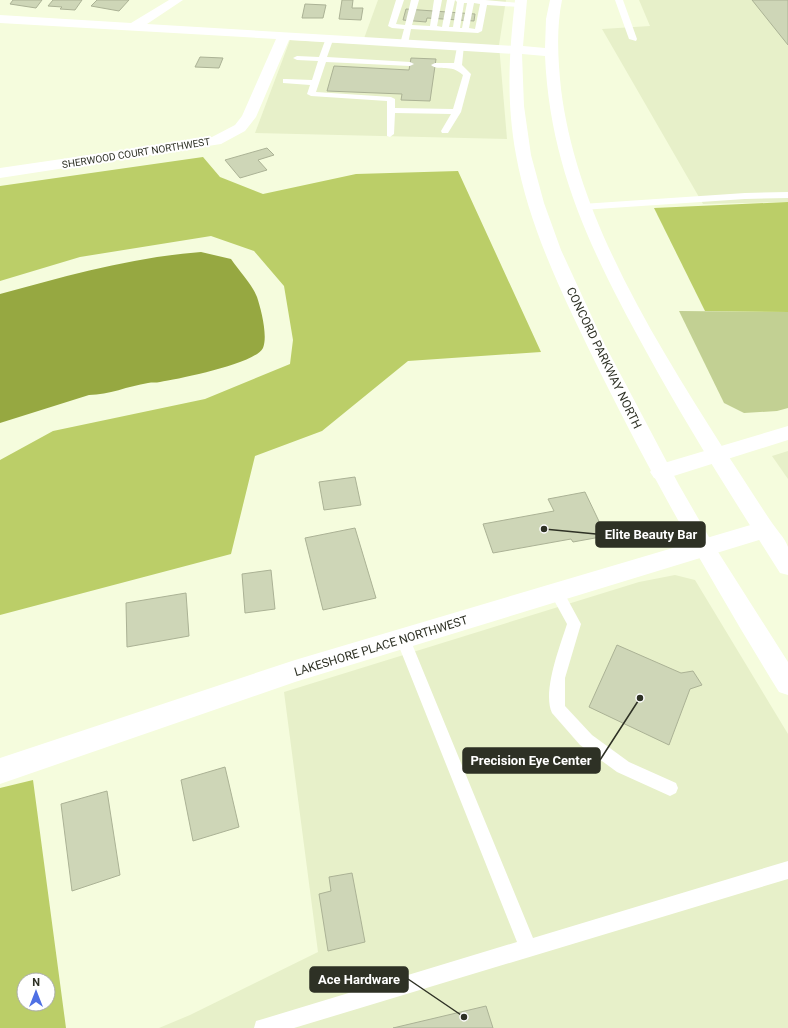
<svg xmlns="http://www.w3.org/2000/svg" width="788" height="1028" font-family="Roboto,sans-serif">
	<rect width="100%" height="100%" fill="#f5fcdd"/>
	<g fill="#e7f0c9">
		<path d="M378 0H506L499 45 507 139 255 133 290 40 362 44Z"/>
		<path d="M639 0H788V202L703 204 602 29 650 26Z"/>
		<path d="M788 451V479L772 456Z"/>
		<path d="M675 575 695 580 788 734V1028H159L190 1015 318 952 284 692 639 582Z"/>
	</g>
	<path fill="#c2d093" d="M679 311 788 312V408L777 411 744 413 724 403Z"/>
	<g fill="#bbce68" fill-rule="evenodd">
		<path d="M203 157 220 177 263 194 356 174 458 171 541 352 408 361 322 431 255 456 231 554 0 615V460L53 431 205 399 290 364 293 340 284 286 254 251 211 236 80 257 0 281V186Z"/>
		<path d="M788 202V312L705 311 654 208Z"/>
		<path d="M33 780 66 1028H0V788ZM24 980H48V1004H24Z"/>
	</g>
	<path fill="#96a841" d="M201 252 231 259C239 271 252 284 257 297 261 309 268 336 263 348 255 364 179 379 160 382 156 383 152 382 148 383 128 386 109 395 89 395L0 423V294C66 276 133 257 201 252Z"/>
	<g fill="#ced6b7" stroke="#abb295">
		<path d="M13 0H42L36 8 10 4Z"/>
		<path d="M53 0H82L75 10 60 9 62 7 48 6Z"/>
		<path d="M97 0H129L119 11 91 6Z"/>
		<path d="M342 0H353L352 8H363L361 20 339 19Z"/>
		<path d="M752 0H788V45Z"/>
		<path d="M305 4 326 5 323 18H302Z"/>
		<path d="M406 9 475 14 474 21 427 18 426 22 403 20Z"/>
		<path d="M200 57 223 58 219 68 195 67Z"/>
		<path d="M411 58 436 59 430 101 401 100 402 94 327 91 334 66 409 70Z"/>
		<path d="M267 148 274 155 258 160 267 170 240 178 225 160Z"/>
		<path d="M355 477 361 505 324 510 319 482Z"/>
		<path d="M585 492 606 536 573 542 571 539 493 553 483 524 554 511 548 499Z"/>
		<path d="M355 528 376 598 323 610 305 538Z"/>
		<path d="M271 570 275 609 245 613 242 574Z"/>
		<path d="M186 593 189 636 127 647 126 603Z"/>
		<path d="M617 645 681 673 693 671 702 685 690 689 669 745 589 707Z"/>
		<path d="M225 767 239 827 193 841 181 780Z"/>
		<path d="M107 791 120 875 72 891 61 804Z"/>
		<path d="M352 873 365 942 328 951 319 894 331 891 329 877Z"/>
		<path d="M486 1006 493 1028H393Z"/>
	</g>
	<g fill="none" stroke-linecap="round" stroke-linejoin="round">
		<g fill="#fff" fill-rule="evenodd">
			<path d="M396 0H404L396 24 405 25 411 0H419L412 25 430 26 434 0H442L437 26 442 27 447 0H485L520 3 524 5 520 7 487 5 482 31 478 33 411 29 408 44 404 46 400 44 404 29 392 28 388 26ZM455 0 457 2 453 27H449ZM464 3H467L462 28H460ZM474 3 480 4 475 29 469 28Z"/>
			<path d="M615 0H623L637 39 636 41 629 39Z"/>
			<path d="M326 38 333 40 327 57 410 62 414 64 410 66 326 62 316 92 391 97 395 99V108L453 109 463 75C450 63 440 72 431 65L435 63H454L457 47 464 45 462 65 471 74 461 112 448 133H442L441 131 451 114 395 113 394 134 390 137 387 136V101L311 96 307 94 310 85 283 83V79H286L312 80 318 61 297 60 293 58 297 56 319 57Z"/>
			<path d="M788 192V198L745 199 582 210 577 207 582 204 745 193Z"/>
			<path d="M557 587 562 589 581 624 565 678V706L592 735 629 762 676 783 678 788 676 793 670 796 617 772 580 745 552 713C542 692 560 646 567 624L550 593 552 589Z"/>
			<path d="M403 633 408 635 410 639 533 938 788 861V879L294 1028H254L256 1021 263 1019 517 942 396 639 398 635Z"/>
		</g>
		<g fill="#fff" fill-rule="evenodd">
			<path d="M169 0H183L147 24 515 46 522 50 515 54 289 40 256 117 245 131 221 144 0 178V168L212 137 235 125 242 116 276 39 0 23V15L131 23Z"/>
			<path d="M788 426V440L661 480 654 478 650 472 654 466Z"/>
			<path d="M764 521 772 524 775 530 772 536 295 682 0 784V758L295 660Z"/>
		</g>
		<path fill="#fff" fill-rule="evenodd" d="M515 0H527L523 46 545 48 546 19 550 0H562C556 30 558 59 561 89 577 218 655 340 723 448 739 472 754 496 770 520 775 528 785 538 788 547 788 554 788 567 788 575L780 573C734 500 688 428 647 353 593 255 550 169 545 56L522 54 524 106 531 155 544 203 561 250 604 343 679 485 713 544 788 662V695L779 692C715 588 655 483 601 374 567 304 530 232 516 155 506 100 509 54 515 0Z"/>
	</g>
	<g text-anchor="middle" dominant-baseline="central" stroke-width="4" stroke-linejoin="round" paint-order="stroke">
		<g font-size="10" fill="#2e3125" stroke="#fff">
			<text transform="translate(136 153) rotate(-9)">SHERWOOD COURT NORTHWEST</text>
		</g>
		<g font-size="12" fill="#2e3125" stroke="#fff">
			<text transform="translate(604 358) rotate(64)">CONCORD PARKWAY NORTH</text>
			<text transform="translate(381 646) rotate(-17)">LAKESHORE PLACE NORTHWEST</text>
		</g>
	</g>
	<path fill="none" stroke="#2e3125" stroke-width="1.5" d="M544 529L596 534M640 698L600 760M464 1017L408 979"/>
	<g fill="#2e3125" stroke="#fff" stroke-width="1.5">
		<circle cx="544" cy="529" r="4"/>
		<circle cx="640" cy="698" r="4"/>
		<circle cx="464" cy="1017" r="4"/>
	</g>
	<g fill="#2e3125" stroke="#2e3125" stroke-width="1.5">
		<rect x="596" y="522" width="109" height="25" rx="4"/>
		<rect x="463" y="748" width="137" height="25" rx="4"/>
		<rect x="310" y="967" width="98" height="25" rx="4"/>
	</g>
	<g font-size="13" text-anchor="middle" font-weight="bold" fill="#fff">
		<text x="651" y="539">Elite Beauty Bar</text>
		<text x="531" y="765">Precision Eye Center</text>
		<text x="359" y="984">Ace Hardware</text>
	</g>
	<g transform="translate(36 992)"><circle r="19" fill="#ffffff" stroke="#abada8"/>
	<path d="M0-3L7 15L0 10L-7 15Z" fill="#4e70e4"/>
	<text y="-6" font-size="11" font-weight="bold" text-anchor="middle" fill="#2e3125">N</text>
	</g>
</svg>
